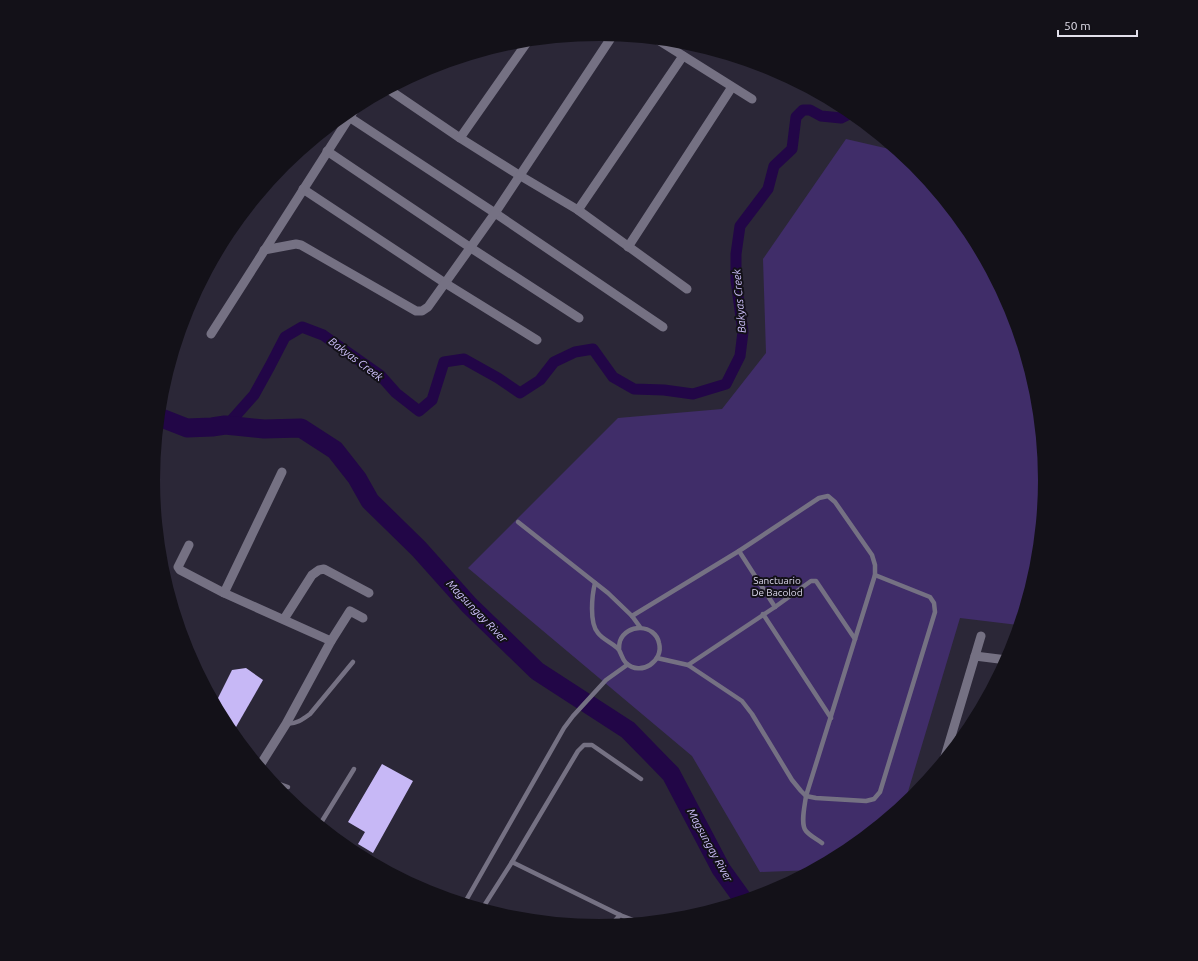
<svg xmlns="http://www.w3.org/2000/svg" width="1198" height="961" font-family="Ubuntu,sans-serif">
	<rect width="100%" height="100%" fill="#2b2737"/>
	<path fill="#402d69" d="M846 139 898 151 915 165 970 233 1012 310 1037 394 1045 481 1037 568 1019 625 960 618 904 805 847 852 814 870 760 872 692 756 468 568 618 418 722 409 766 353 763 259Z"/>
	<g fill="none" stroke-linecap="round" stroke-linejoin="round">
		<path stroke="#220647" stroke-width="11" d="M225 425 230 422 254 395 270 366 285 337 302 327 323 335 380 375 396 393 419 411 432 400 444 362 464 359 498 378 520 393 540 380 554 362 575 352 593 349 613 377 634 389 664 390 693 394 726 384 740 356 743 332 736 280V254L740 226 768 189 774 166 792 149 796 117 803 110H810L821 116 841 118 851 113"/>
		<path stroke="#220647" stroke-width="19" d="M159 417 187 428 212 427 225 425 264 429 301 428 335 450 357 478 370 501 419 549 469 605 537 671 628 730 671 774 721 869 744 901"/>
	</g>
	<g fill="#c7b8f6">
		<path d="M246 668 263 680 232 734 228 728 215 704 232 670Z"/>
		<path d="M382 764 413 781 373 853 358 844 365 832 348 822Z"/>
	</g>
	<g fill="none" stroke-linecap="round" stroke-linejoin="round">
		<g stroke="#757183" stroke-width="4.5">
			<path d="M518 522 608 593 632 616 640 627"/>
			<path d="M739 551 775 607"/>
			<path d="M595 583C592 595 589 623 598 633 603 640 615 644 619 650 622 655 622 659 626 663 641 677 664 661 659 643 655 624 627 623 620 641 619 644 619 647 619 650"/>
			<path d="M763 614 831 718"/>
			<path d="M632 616 739 551 819 498 828 496 835 502 872 555 875 565V575L806 796C805 805 800 824 806 831 810 836 817 839 822 843"/>
			<path d="M657 658 688 665 742 701 752 714 792 780 801 791 806 796 816 798 866 801 874 799 880 792 935 612 934 603 930 597 875 575"/>
			<path d="M688 665 775 607 811 581H816L818 584 855 639"/>
			<path d="M286 724C296 724 302 720 310 714L353 662"/>
			<path d="M271 781 288 787"/>
			<path d="M319 826 354 769"/>
			<path d="M512 862 578 751 584 745H592L641 779"/>
			<path d="M464 904 564 728 573 716 606 680 627 665"/>
			<path d="M482 909 512 862 620 915 641 923"/>
			<path d="M610 926 620 915"/>
		</g>
		<g stroke="#757183" stroke-width="9">
			<path d="M658 40 752 99"/>
			<path d="M388 89 460 138 519 175 578 210 687 289"/>
			<path d="M349 117 495 213 663 327"/>
			<path d="M460 138 528 41"/>
			<path d="M327 151 471 248 579 318"/>
			<path d="M303 189 445 283 537 340"/>
			<path d="M578 210 683 56"/>
			<path d="M628 247 732 87"/>
			<path d="M264 250 296 244 301 245 416 311H422L428 307 495 213 613 35"/>
			<path d="M211 334 356 107"/>
			<path d="M189 545 178 567 180 570 224 593 331 641 286 724 259 767"/>
			<path d="M224 593 282 472"/>
			<path d="M284 619 312 575 319 570 324 569 369 593"/>
			<path d="M331 641 350 611 363 618"/>
			<path d="M975 656 1007 660"/>
			<path d="M944 760 981 636"/>
		</g>
	</g>
	<g text-anchor="middle" dominant-baseline="central" stroke-width="4" stroke-linejoin="round" paint-order="stroke">
		<g font-size="10" fill="#dedaee" stroke="#131118">
			<text x="777" y="580">Sanctuario<tspan x="777" dy="12">De Bacolod</tspan></text>
		</g>
		<g font-size="11" font-style="italic" fill="#d1c3ff" stroke="#131118">
			<text transform="translate(739 301) rotate(-95)">Bakyas Creek</text>
			<text transform="translate(356 359) rotate(37)">Bakyas Creek</text>
			<text transform="translate(477 611) rotate(46)">Magsungay River</text>
			<text transform="translate(710 845) rotate(61)">Magsungay River</text>
		</g>
	</g>
	<path d="M0 0H1198V961H0ZM160 480a439 439 0 1 1 878 0a439 439 0 1 1-878 0Z" fill="#131118" fill-rule="evenodd"/>
	<path d="M1058 30v6h79v-6" fill="none" stroke="#e1dfea" stroke-width="2"/>
	<text x="1064" y="30" font-size="12" fill="#e1dfea" stroke="#131118" stroke-width="3" paint-order="stroke">50 m</text>
</svg>
